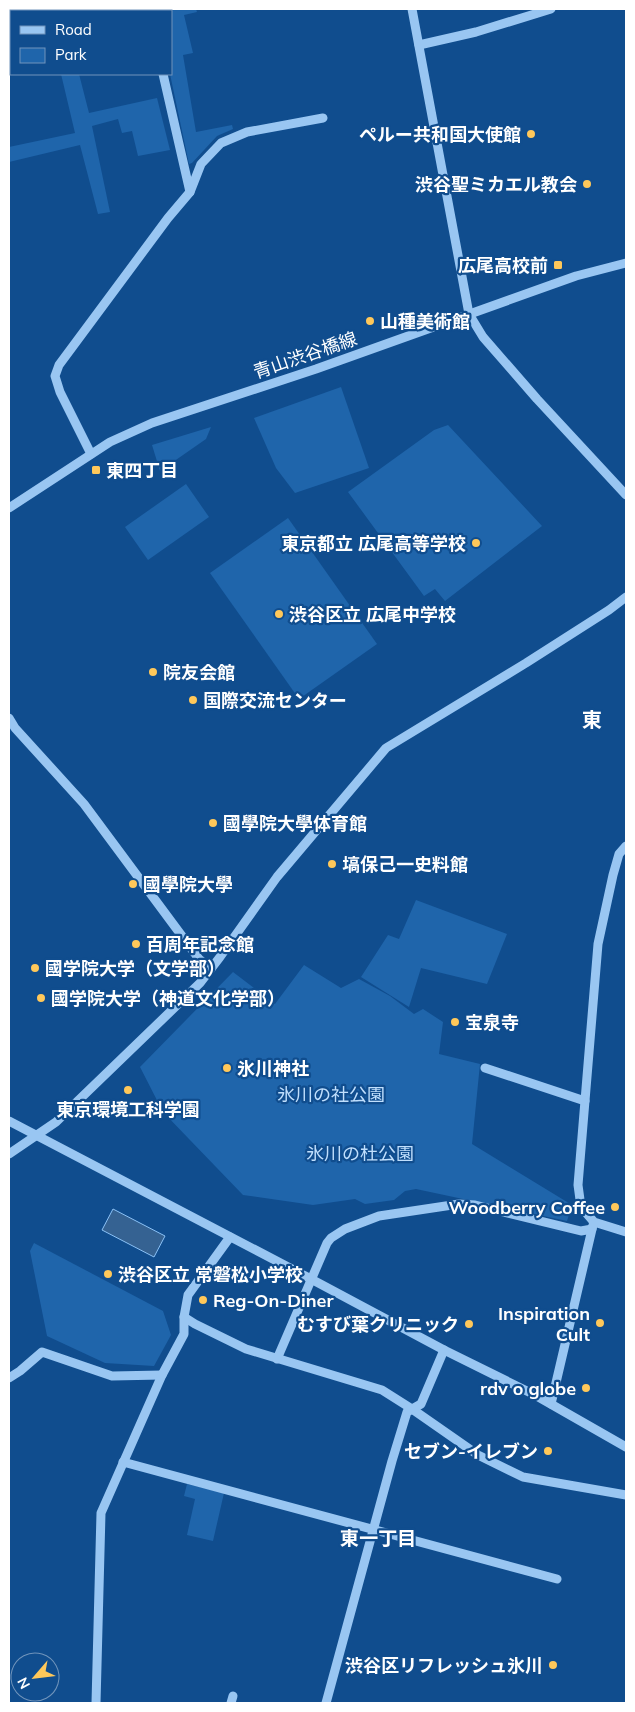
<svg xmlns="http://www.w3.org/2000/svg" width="635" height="1712" font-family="Mulish,'Noto Sans JP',sans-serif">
	<rect width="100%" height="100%" fill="#104d8e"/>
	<g fill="#1f65ab">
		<path d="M156 9H196L197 12 184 15 193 53 183 55 196 132 232 125 233 129 217 136 192 163 189 164 170 74H171V11H157Z"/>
		<path d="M61 74H79L89 113 157 98 170 150 138 156 132 131 122 133 118 119 92 126 110 212 98 214 80 145 9 162V147L75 133Z"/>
		<path d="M341 387 369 468 295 493 276 468 254 418Z"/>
		<path d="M448 425 542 526 445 601 435 589 424 596 348 492 434 430Z"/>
		<path d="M211 427 206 439 160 471 152 445Z"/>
		<path d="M186 484 209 517 148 560 125 527Z"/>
		<path d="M288 518 377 644 299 699 210 573Z"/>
		<path d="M416 900 507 934 487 984 421 968 409 1007 361 977 388 935 399 939Z"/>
		<path d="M304 965 341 988 359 979 390 996 414 1014 423 1009 443 1022 439 1054 480 1064 472 1144 572 1205 567 1221 416 1189 405 1191 394 1200 365 1204 355 1199 313 1205 243 1195 163 1112 140 1067 233 972 275 1004Z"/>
		<path d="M34 1243 163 1311 171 1335 154 1366 105 1363 47 1336 30 1251Z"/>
		<path d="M187 1484 224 1493 213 1541 187 1535 195 1499 184 1496Z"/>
	</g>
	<path fill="#356292" stroke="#8ac1f6" d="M113 1209 165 1236 154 1257 102 1230Z"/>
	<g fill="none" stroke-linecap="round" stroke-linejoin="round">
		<g stroke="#99c6f2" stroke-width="9">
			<path d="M149 9V11"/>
			<path d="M412 9 469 314 483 337 537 399 626 495"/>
			<path d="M64 11 68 9"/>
			<path d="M419 45 476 32 551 9"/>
			<path d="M9 46 11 45"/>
			<path d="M163 74 190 192"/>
			<path d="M91 454 60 392 55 376 59 365 168 218 190 192 201 164 221 143 247 132 323 118"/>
			<path d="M9 508 110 442 152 423 316 369 576 276 626 263"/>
			<path d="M9 718 15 728 84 804 199 959 211 969"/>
			<path d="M626 846 619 854 613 875 598 944 578 1185 581 1207 594 1222 626 1232"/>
			<path d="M485 1068 585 1101"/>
			<path d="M9 1121 311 1279 444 1350 535 1395 626 1447"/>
			<path d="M9 1154 56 1122 200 983 220 957 277 877 386 748 526 663 609 610 626 597"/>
			<path d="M184 1317 195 1324 246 1349 382 1390 412 1409 478 1455 523 1477 626 1495"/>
			<path d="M277 1359 327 1243 331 1238 345 1229 379 1216 459 1204 475 1205 581 1231 592 1229"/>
			<path d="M9 1378 20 1371 42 1352 112 1376 162 1375"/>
			<path d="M551 1404 593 1225"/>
			<path d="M123 1462 557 1579"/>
			<path d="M96 1703 101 1513 162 1375 184 1334V1317L188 1295 230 1237"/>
			<path d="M231 1703 233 1696"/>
			<path d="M326 1703 392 1461 407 1412 421 1404 444 1350"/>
		</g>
	</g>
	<g fill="#ffc85a" stroke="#104d8e" stroke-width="2">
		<circle cx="531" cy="134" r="5"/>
		<circle cx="587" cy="184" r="5"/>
		<rect x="553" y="260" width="10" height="10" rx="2.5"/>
		<circle cx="370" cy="321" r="5"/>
		<rect x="91" y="465" width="10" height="10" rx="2.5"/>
		<circle cx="476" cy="543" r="5"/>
		<circle cx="279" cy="614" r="5"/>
		<circle cx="153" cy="672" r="5"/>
		<circle cx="193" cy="700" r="5"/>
		<circle cx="213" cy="823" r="5"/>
		<circle cx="332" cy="864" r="5"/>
		<circle cx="133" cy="884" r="5"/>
		<circle cx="136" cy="944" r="5"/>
		<circle cx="35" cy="968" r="5"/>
		<circle cx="41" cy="998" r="5"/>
		<circle cx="455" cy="1022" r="5"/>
		<circle cx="227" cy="1068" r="5"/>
		<circle cx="128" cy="1090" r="5"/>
		<circle cx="615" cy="1207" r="5"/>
		<circle cx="108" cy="1274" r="5"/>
		<circle cx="203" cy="1300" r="5"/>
		<circle cx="600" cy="1323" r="5"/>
		<circle cx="469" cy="1324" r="5"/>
		<circle cx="586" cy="1388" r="5"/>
		<circle cx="548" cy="1451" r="5"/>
		<circle cx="553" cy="1665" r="5"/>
	</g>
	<g text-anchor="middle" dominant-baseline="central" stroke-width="4.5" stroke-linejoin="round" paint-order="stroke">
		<g font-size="18" font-weight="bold" fill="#fff" stroke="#104d8e" text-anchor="start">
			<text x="521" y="134" text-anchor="end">ペルー共和国大使館</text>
			<text x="577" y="184" text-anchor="end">渋谷聖ミカエル教会</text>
			<text x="548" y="265" text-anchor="end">広尾高校前</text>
			<text x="380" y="321">山種美術館</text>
			<text x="106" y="470">東四丁目</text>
			<text x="466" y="543" text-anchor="end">東京都立 広尾高等学校</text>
			<text x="289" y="614">渋谷区立 広尾中学校</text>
			<text x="163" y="672">院友会館</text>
			<text x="203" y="700">国際交流センター</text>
			<text x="223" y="823">國學院大學体育館</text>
			<text x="342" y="864">塙保己一史料館</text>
			<text x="143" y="884">國學院大學</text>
			<text x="146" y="944">百周年記念館</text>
			<text x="45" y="968">國学院大学（文学部）</text>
			<text x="51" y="998">國学院大学（神道文化学部）</text>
			<text x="465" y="1022">宝泉寺</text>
			<text x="237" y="1068">氷川神社</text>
			<text x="128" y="1109" text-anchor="middle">東京環境工科学園</text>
			<text x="605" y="1207" text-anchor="end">Woodberry Coffee</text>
			<text x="118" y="1274">渋谷区立 常磐松小学校</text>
			<text x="213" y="1300">Reg-On-Diner</text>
			<text x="590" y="1313" text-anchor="end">Inspiration<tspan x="590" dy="21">Cult</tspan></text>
			<text x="459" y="1324" text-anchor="end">むすび葉クリニック</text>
			<text x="576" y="1388" text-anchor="end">rdv o globe</text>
			<text x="538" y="1451" text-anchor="end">セブン-イレブン</text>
			<text x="543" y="1665" text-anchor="end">渋谷区リフレッシュ氷川</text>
		</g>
		<g font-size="18" fill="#fff" stroke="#104d8e">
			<text transform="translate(305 355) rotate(-19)">青山渋谷橋線</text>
		</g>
		<g font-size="18" fill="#c0dffd" stroke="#104d8e">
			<text x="331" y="1094">氷川の社公園</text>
			<text x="360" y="1153">氷川の杜公園</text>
		</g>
		<g font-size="19" font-weight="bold" fill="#fff" stroke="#104d8e">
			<text x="378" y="1538">東一丁目</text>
		</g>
		<g font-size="20" font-weight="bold" fill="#fff" stroke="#104d8e">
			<text x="592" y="719">東</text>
		</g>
	</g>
	<rect width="635" height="1712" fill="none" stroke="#ffffff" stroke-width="20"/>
	<rect x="10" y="10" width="162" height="65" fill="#104d8e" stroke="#7094bb"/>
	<rect x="20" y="26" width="25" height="8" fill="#99c6f2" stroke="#7094bb"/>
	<text x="55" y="35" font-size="15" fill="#ffffff">Road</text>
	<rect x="20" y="48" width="25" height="15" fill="#1f65ab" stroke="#7094bb"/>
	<text x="55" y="60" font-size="15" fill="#ffffff">Park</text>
	<g transform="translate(35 1677) rotate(242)"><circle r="24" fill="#104d8e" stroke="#7094bb"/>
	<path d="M0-4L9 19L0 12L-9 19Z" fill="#ffc85a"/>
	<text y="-8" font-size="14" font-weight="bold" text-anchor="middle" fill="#ffffff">N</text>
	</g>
</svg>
